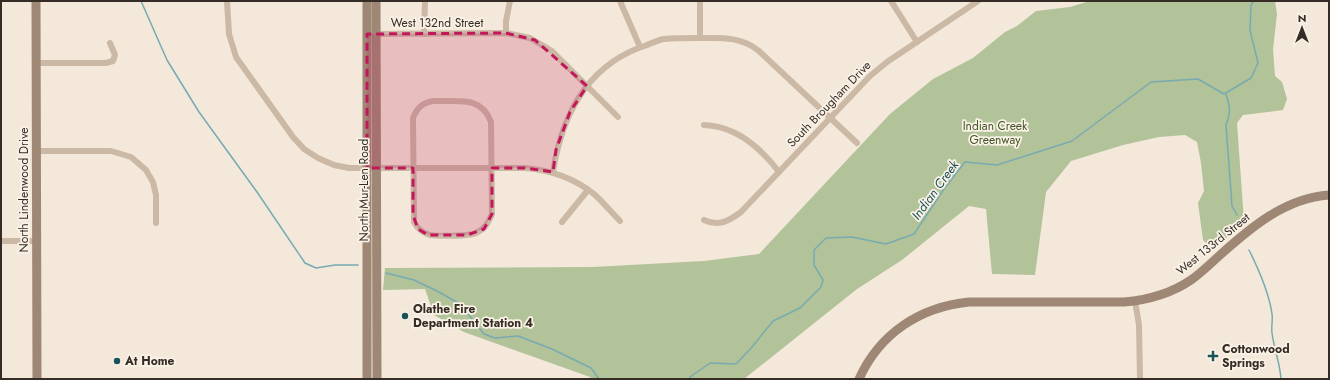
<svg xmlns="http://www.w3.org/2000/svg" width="1330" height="380" font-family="Jost,sans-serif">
	<rect width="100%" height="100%" fill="#f3e8d9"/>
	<path fill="#b2c299" d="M1090 1H1275L1277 14 1273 49 1275 76 1282 82 1287 99 1283 110 1243 115 1237 123 1244 222 1213 250 1203 240 1198 203 1204 191 1201 163 1197 142 1185 135 1159 137 1123 145 1071 161 1046 192 1035 275 992 274 986 209 969 206 902 260 857 289 744 379H591L590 377 464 332 434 315 425 289 383 290 385 268 593 267 704 261 759 254 890 114 933 79 973 58 1005 32 1017 26 1036 11 1070 7Z"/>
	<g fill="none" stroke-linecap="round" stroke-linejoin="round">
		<g stroke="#77abb1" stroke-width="1.5">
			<path d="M141 1 167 60 199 112 257 192 305 263 316 268 335 265H358"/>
			<path d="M1226 94C1230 107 1231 112 1226 125L1232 206 1237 215"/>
			<path d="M1249 250C1259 270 1269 292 1272 314 1273 320 1271 327 1272 333 1274 349 1280 363 1281 379"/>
			<path d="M386 273 414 280 437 291 460 304 484 334 495 338 518 336 552 349 591 368 599 379"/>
			<path d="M689 379 690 377 710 363 736 364 752 347 773 321 800 308 821 287 823 280 814 265V250L826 238 852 237 886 244 914 234 944 189 965 162 997 165 1072 141 1151 82 1198 79 1224 94 1251 78 1258 63 1250 30 1251 5 1254 1"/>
		</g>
		<g stroke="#cbb8a5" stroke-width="6">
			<path d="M227 1 229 34 236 57 293 137 304 149 318 158 334 165 349 168H525C550 170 574 178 594 194 603 202 611 212 620 221"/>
			<path d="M620 1 640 47"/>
			<path d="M700 1V38"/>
			<path d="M891 1 917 42"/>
			<path d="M506 33V21L510 1"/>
			<path d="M372 34 506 33 530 38 552 51 618 117"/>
			<path d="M424 34 425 1"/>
			<path d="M36 63H106L113 61 115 55 110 43"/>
			<path d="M433 101C458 102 481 95 491 122L492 214C488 223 485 229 476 233 470 236 433 237 427 234 420 231 417 228 414 222L413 118C417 108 422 103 433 101Z"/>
			<path d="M704 125C736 126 760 147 779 172"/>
			<path d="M37 151H111L131 157 146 170 153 182 156 195V223"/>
			<path d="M553 172C562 114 588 64 647 45 652 43 658 40 664 39 675 38 687 38 698 38 720 38 741 36 759 51L857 143"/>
			<path d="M704 220C718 227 729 221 741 212L870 76 887 62 978 1"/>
			<path d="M562 222 588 190"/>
			<path d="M1 241H36"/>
			<path d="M1135 301 1139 325 1140 379"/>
		</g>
		<g stroke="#9f8776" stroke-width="9">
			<path d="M36 1 37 379"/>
			<path d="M367 1V379"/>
			<path d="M376 1 377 379"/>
			<path d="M859 379C880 333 920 307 969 302H1124C1147 300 1172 293 1191 280 1201 273 1209 265 1219 256 1250 228 1285 198 1329 195"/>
		</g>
	</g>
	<path fill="#c2185b" fill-opacity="0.2" stroke="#c2185b" stroke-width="3" stroke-dasharray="8 5" stroke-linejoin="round" d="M506 33 535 40 587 86 570 112 556 150 553 172 525 168H492V214L484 229 467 235H428L418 229 413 215V168H367V34Z"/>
	<g fill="#1a525a" stroke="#faf2e6" stroke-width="1.5">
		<circle cx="405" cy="316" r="4"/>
		<path d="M1211 350h4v4h4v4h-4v4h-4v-4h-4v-4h4z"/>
		<circle cx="117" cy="361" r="4"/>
	</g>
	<g text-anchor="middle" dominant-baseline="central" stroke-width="3.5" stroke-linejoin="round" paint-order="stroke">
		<g font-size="12" fill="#362c26" stroke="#faf2e6">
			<text x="437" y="23">West 132nd Street</text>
			<text transform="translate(829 104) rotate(-46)">South Brougham Drive</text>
			<text transform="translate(24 190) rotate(-90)">North Lindenwood Drive</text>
			<text transform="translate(364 190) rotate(-90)">North Mur-Len Road</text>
			<text transform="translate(1213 244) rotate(-39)">West 133rd Street</text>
		</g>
		<g font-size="12" fill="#435629" stroke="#faf2e6">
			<text x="995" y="126">Indian Creek<tspan x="995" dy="14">Greenway</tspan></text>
		</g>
		<g font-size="12" font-weight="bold" fill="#362c26" stroke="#faf2e6" text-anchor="start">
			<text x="413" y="309">Olathe Fire<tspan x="413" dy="14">Department Station 4</tspan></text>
			<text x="1222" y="349">Cottonwood<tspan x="1222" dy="14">Springs</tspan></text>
			<text x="125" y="361">At Home</text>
		</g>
		<g font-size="13" font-style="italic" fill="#1a525a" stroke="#faf2e6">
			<text transform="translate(935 190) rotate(-54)">Indian Creek</text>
		</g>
	</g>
	<rect width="1330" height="380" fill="none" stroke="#362c26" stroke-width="4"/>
	<g transform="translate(1302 28)" stroke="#faf2e6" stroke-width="3" paint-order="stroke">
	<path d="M0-3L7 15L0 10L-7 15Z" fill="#362c26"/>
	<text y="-6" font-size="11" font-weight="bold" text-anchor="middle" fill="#362c26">N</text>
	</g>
</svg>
